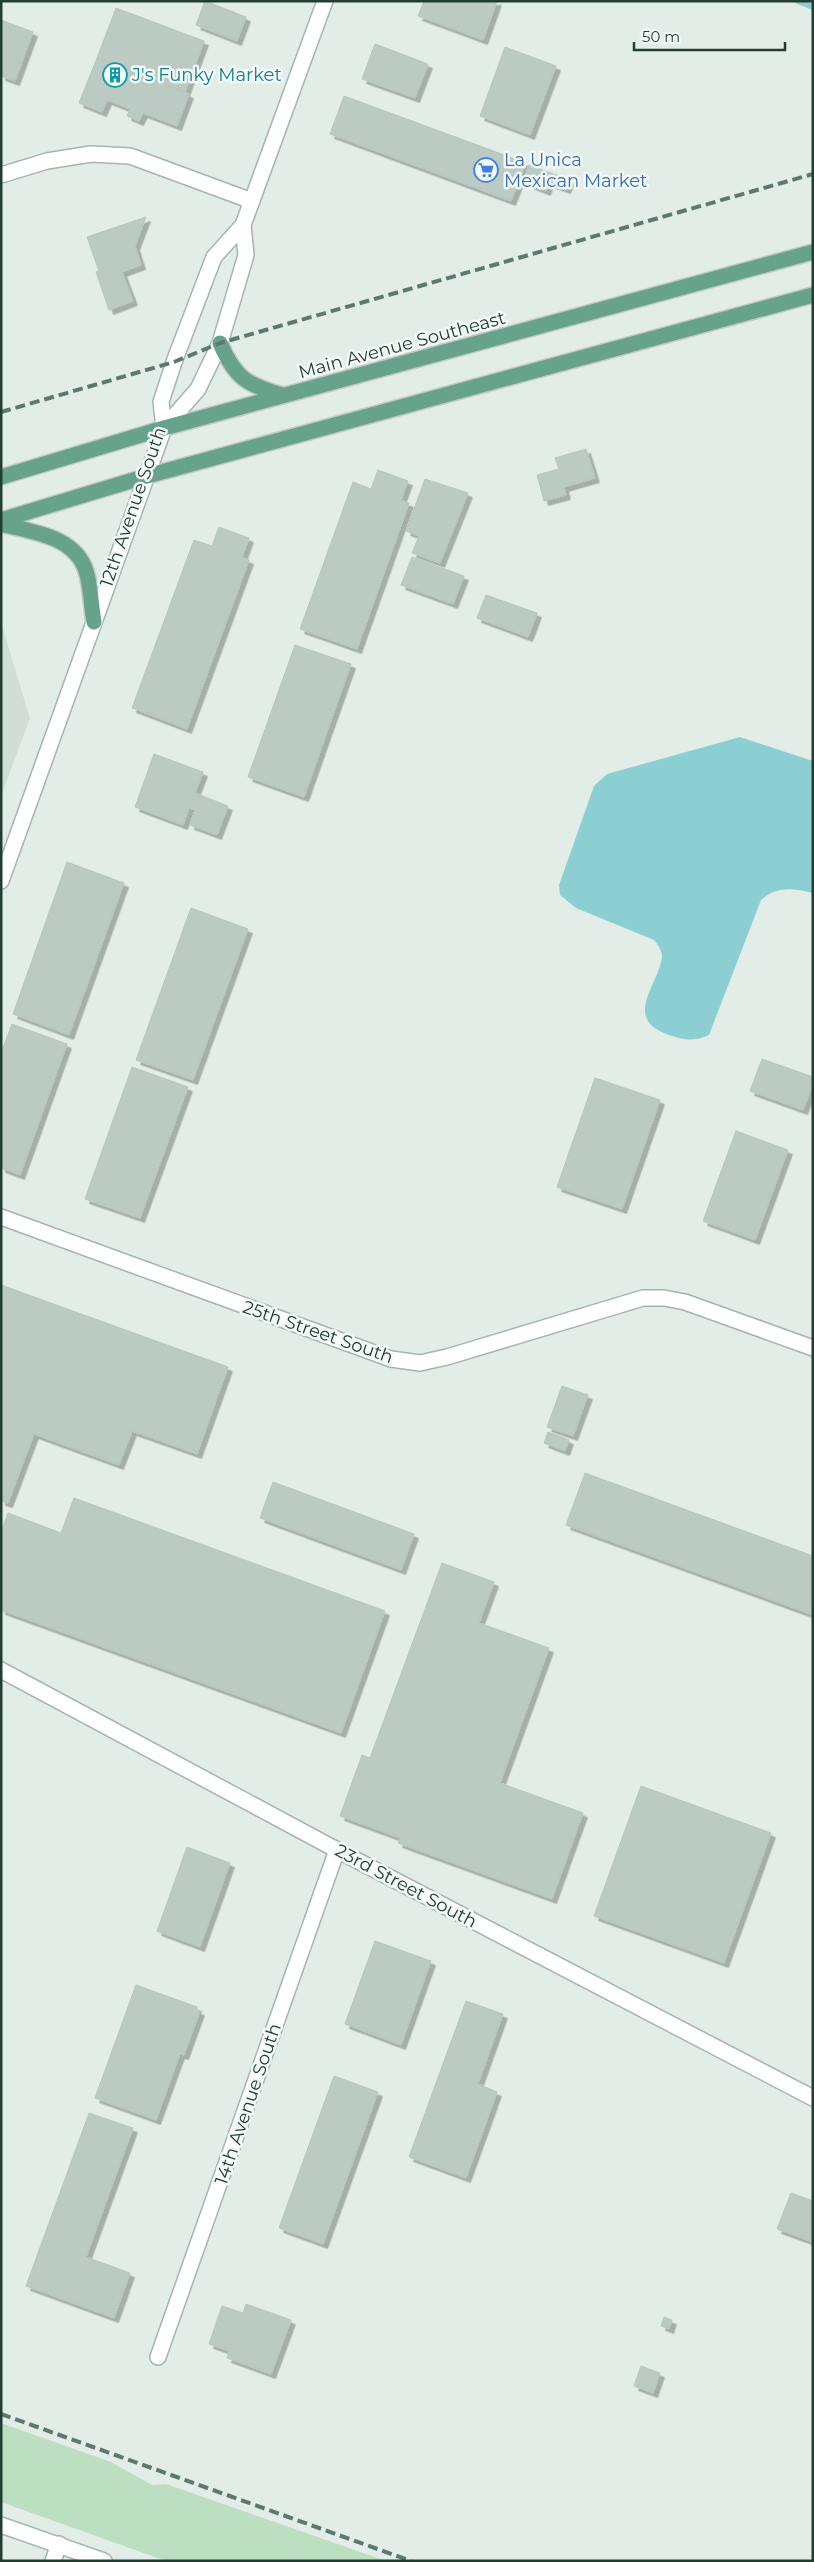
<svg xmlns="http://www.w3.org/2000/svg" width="814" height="2562" font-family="Montserrat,sans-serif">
	<defs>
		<filter id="shadow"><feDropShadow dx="4.5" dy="4.5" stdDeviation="0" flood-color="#0004"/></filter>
	</defs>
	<rect width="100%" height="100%" fill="#e3ede7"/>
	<path fill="#d1ddd6" d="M1 623 30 718 1 796Z"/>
	<path fill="#bcdec1" d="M1 2423 111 2462 152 2485 166 2484 386 2561H166L1 2502Z"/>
	<path fill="#8bcfd2" d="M740 737 813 761V893C792 888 777 886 761 900L709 1035C694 1042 684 1040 669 1035 622 1019 658 986 662 957 662 950 658 945 654 940L576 908 560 895 559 885 594 786 607 774Z"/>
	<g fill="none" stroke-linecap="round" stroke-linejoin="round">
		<path stroke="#8bcfd2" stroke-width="6" d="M798 1 813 7"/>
	</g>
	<g fill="#bbcac2" stroke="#b5c6bd" filter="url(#shadow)">
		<path d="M205 1 246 17 237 41 196 25Z"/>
		<path d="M424 1H497L483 40 418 16Z"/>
		<path d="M116 8 204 41 185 92 97 58Z"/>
		<path d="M1 20 33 32 15 81 1 76Z"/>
		<path d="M375 44 428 64 415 98 362 79Z"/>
		<path d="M505 47 556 66 530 135 480 116Z"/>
		<path d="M97 58 189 94 177 126 143 113 139 121 127 116 130 109 107 100 102 112 79 103Z"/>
		<path d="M344 96 526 163 511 201 330 134Z"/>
		<path d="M529 165 570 180 566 189 549 183 546 191 523 182Z"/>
		<path d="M146 217 135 246 141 265 122 272 133 301 109 310 96 272 99 271 87 237Z"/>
		<path d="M586 449 595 478 564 487 566 495 544 501 537 475 559 469 555 458Z"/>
		<path d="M378 470 408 481 401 500 409 503 357 649 300 629 353 482 371 489Z"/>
		<path d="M425 479 468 493 440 563 412 553 419 536 406 531Z"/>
		<path d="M219 527 249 538 242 557 249 560 187 729 132 708 194 540 212 546Z"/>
		<path d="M412 557 464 576 453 604 401 585Z"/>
		<path d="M486 595 537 613 528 637 477 618Z"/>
		<path d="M295 645 351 664 304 797 248 777Z"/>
		<path d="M154 754 203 772 195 793 228 806 217 835 190 825 195 810 189 808 183 825 135 807Z"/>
		<path d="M67 862 124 883 69 1035 13 1014Z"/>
		<path d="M191 908 248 929 193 1080 136 1060Z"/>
		<path d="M12 1024 67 1044 20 1175 1 1168V1053Z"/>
		<path d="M762 1059 813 1077V1084L803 1110 750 1091Z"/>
		<path d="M132 1067 188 1087 140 1218 85 1199Z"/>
		<path d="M595 1078 660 1100 622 1209 557 1187Z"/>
		<path d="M736 1131 788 1150 755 1240 703 1221Z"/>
		<path d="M1 1285 228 1367 197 1454 132 1431 119 1465 34 1434 8 1503 1 1501Z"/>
		<path d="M562 1386 588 1395 573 1436 547 1427Z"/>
		<path d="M548 1432 569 1440 565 1451 544 1443Z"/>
		<path d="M585 1473 813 1556V1615L566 1525Z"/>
		<path d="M273 1482 414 1534 401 1570 260 1518Z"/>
		<path d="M74 1498 385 1611 341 1733 1 1610V1533L8 1513 61 1533Z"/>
		<path d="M442 1563 494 1582 479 1623 549 1648 500 1783 583 1813 552 1899 398 1843 400 1838 340 1816 362 1755 370 1758Z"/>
		<path d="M641 1786 771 1833 724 1963 594 1916Z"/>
		<path d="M187 1847 230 1863 200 1947 157 1931Z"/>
		<path d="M375 1941 431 1961 401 2045 345 2024Z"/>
		<path d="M136 1985 197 2007 196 2010 200 2011 184 2055 180 2054 156 2120 95 2098Z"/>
		<path d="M466 2001 503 2014 478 2084 497 2092 466 2178 409 2157Z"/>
		<path d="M334 2076 378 2092 323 2244 279 2228Z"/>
		<path d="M89 2113 133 2128 86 2257 130 2273 114 2318 26 2286Z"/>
		<path d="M791 2193 813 2201V2242L777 2229Z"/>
		<path d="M246 2304 291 2320 271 2374 227 2358 229 2351 209 2344 222 2306 243 2313Z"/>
		<path d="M664 2317 672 2320 669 2329 661 2326Z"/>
		<path d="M641 2366 660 2373 653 2393 634 2386Z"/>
	</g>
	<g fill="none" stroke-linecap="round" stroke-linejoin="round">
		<g stroke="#a5b5ad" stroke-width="18">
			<g id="minor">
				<path d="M1 175 47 161 91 154 130 156 252 201"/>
				<path d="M1 1217 391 1359 420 1363 447 1357 643 1298H664L685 1302 813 1348"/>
				<path d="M1 1670 337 1850 813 2098"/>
				<path d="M158 2357 337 1850"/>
				<path d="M53 2561 59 2544"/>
			</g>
		</g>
		<g stroke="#a5b5ad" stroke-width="18">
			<g id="tertiary">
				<path d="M164 428 198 389 220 343 246 255 243 225"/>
				<path d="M1 881 164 428 161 402 174 362 214 257 243 225 325 1"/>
			</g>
		</g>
		<g stroke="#a1b8ad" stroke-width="18">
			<path id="secondary" d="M1 2525 104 2561"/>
		</g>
		<g stroke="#c1c9c6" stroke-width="18">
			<g id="primary">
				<path d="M220 343C235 378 247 385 282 395"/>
				<path d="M1 477 164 428 813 252"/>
				<path d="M1 520 147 476 813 295"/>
				<path d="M1 524C32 532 75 536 86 571 91 587 91 605 94 622"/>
			</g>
		</g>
		<use href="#minor" stroke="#fff" stroke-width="15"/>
		<use href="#tertiary" stroke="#fff" stroke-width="15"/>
		<use href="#secondary" stroke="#fff" stroke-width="15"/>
		<use href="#primary" stroke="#67a28c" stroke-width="15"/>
		<g stroke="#5d796e" stroke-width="4" stroke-dasharray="10 5" stroke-linecap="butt">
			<path d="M1 412 174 362 220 343 813 174"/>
			<path d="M1 2414 411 2561"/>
		</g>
	</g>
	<defs>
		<g id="building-ring" transform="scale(1.25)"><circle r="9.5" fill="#f3f9f5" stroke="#0f9aa8" stroke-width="1.5"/><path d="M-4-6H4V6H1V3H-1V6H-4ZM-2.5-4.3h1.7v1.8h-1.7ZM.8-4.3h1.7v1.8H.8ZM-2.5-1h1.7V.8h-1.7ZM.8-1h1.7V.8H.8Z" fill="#0f9aa8"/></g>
		<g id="supermarket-ring" transform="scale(1.25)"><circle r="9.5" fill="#f3f9f5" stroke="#3f7fe0" stroke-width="1.5"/><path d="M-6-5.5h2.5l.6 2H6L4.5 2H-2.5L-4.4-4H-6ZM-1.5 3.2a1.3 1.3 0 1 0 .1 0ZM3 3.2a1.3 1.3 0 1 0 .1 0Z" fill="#3f7fe0"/></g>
	</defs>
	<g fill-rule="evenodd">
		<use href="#building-ring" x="115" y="75"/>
		<use href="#supermarket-ring" x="486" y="170"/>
	</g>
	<g text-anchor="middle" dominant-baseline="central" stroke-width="5" stroke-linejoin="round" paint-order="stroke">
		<g font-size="18" fill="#0d838f" stroke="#f3f9f5" text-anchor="start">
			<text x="132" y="75">J's Funky Market</text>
		</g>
		<g font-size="18" fill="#366cbe" stroke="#f3f9f5" text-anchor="start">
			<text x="504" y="160">La Unica<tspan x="504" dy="21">Mexican Market</tspan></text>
		</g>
		<g font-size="18" fill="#223e33" stroke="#f3f9f5">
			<text transform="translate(402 345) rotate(-15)">Main Avenue Southeast</text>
			<text transform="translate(133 507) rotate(-71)">12th Avenue South</text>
			<text transform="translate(318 1332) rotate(19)">25th Street South</text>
			<text transform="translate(406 1886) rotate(28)">23rd Street South</text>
			<text transform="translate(248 2104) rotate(-71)">14th Avenue South</text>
		</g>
	</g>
	<rect width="814" height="2562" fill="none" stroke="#223e33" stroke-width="5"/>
	<path d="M634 42v8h151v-8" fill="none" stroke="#223e33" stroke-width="2.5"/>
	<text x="642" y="42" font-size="15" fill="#223e33" stroke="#f3f9f5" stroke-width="4" paint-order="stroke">50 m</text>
</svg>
